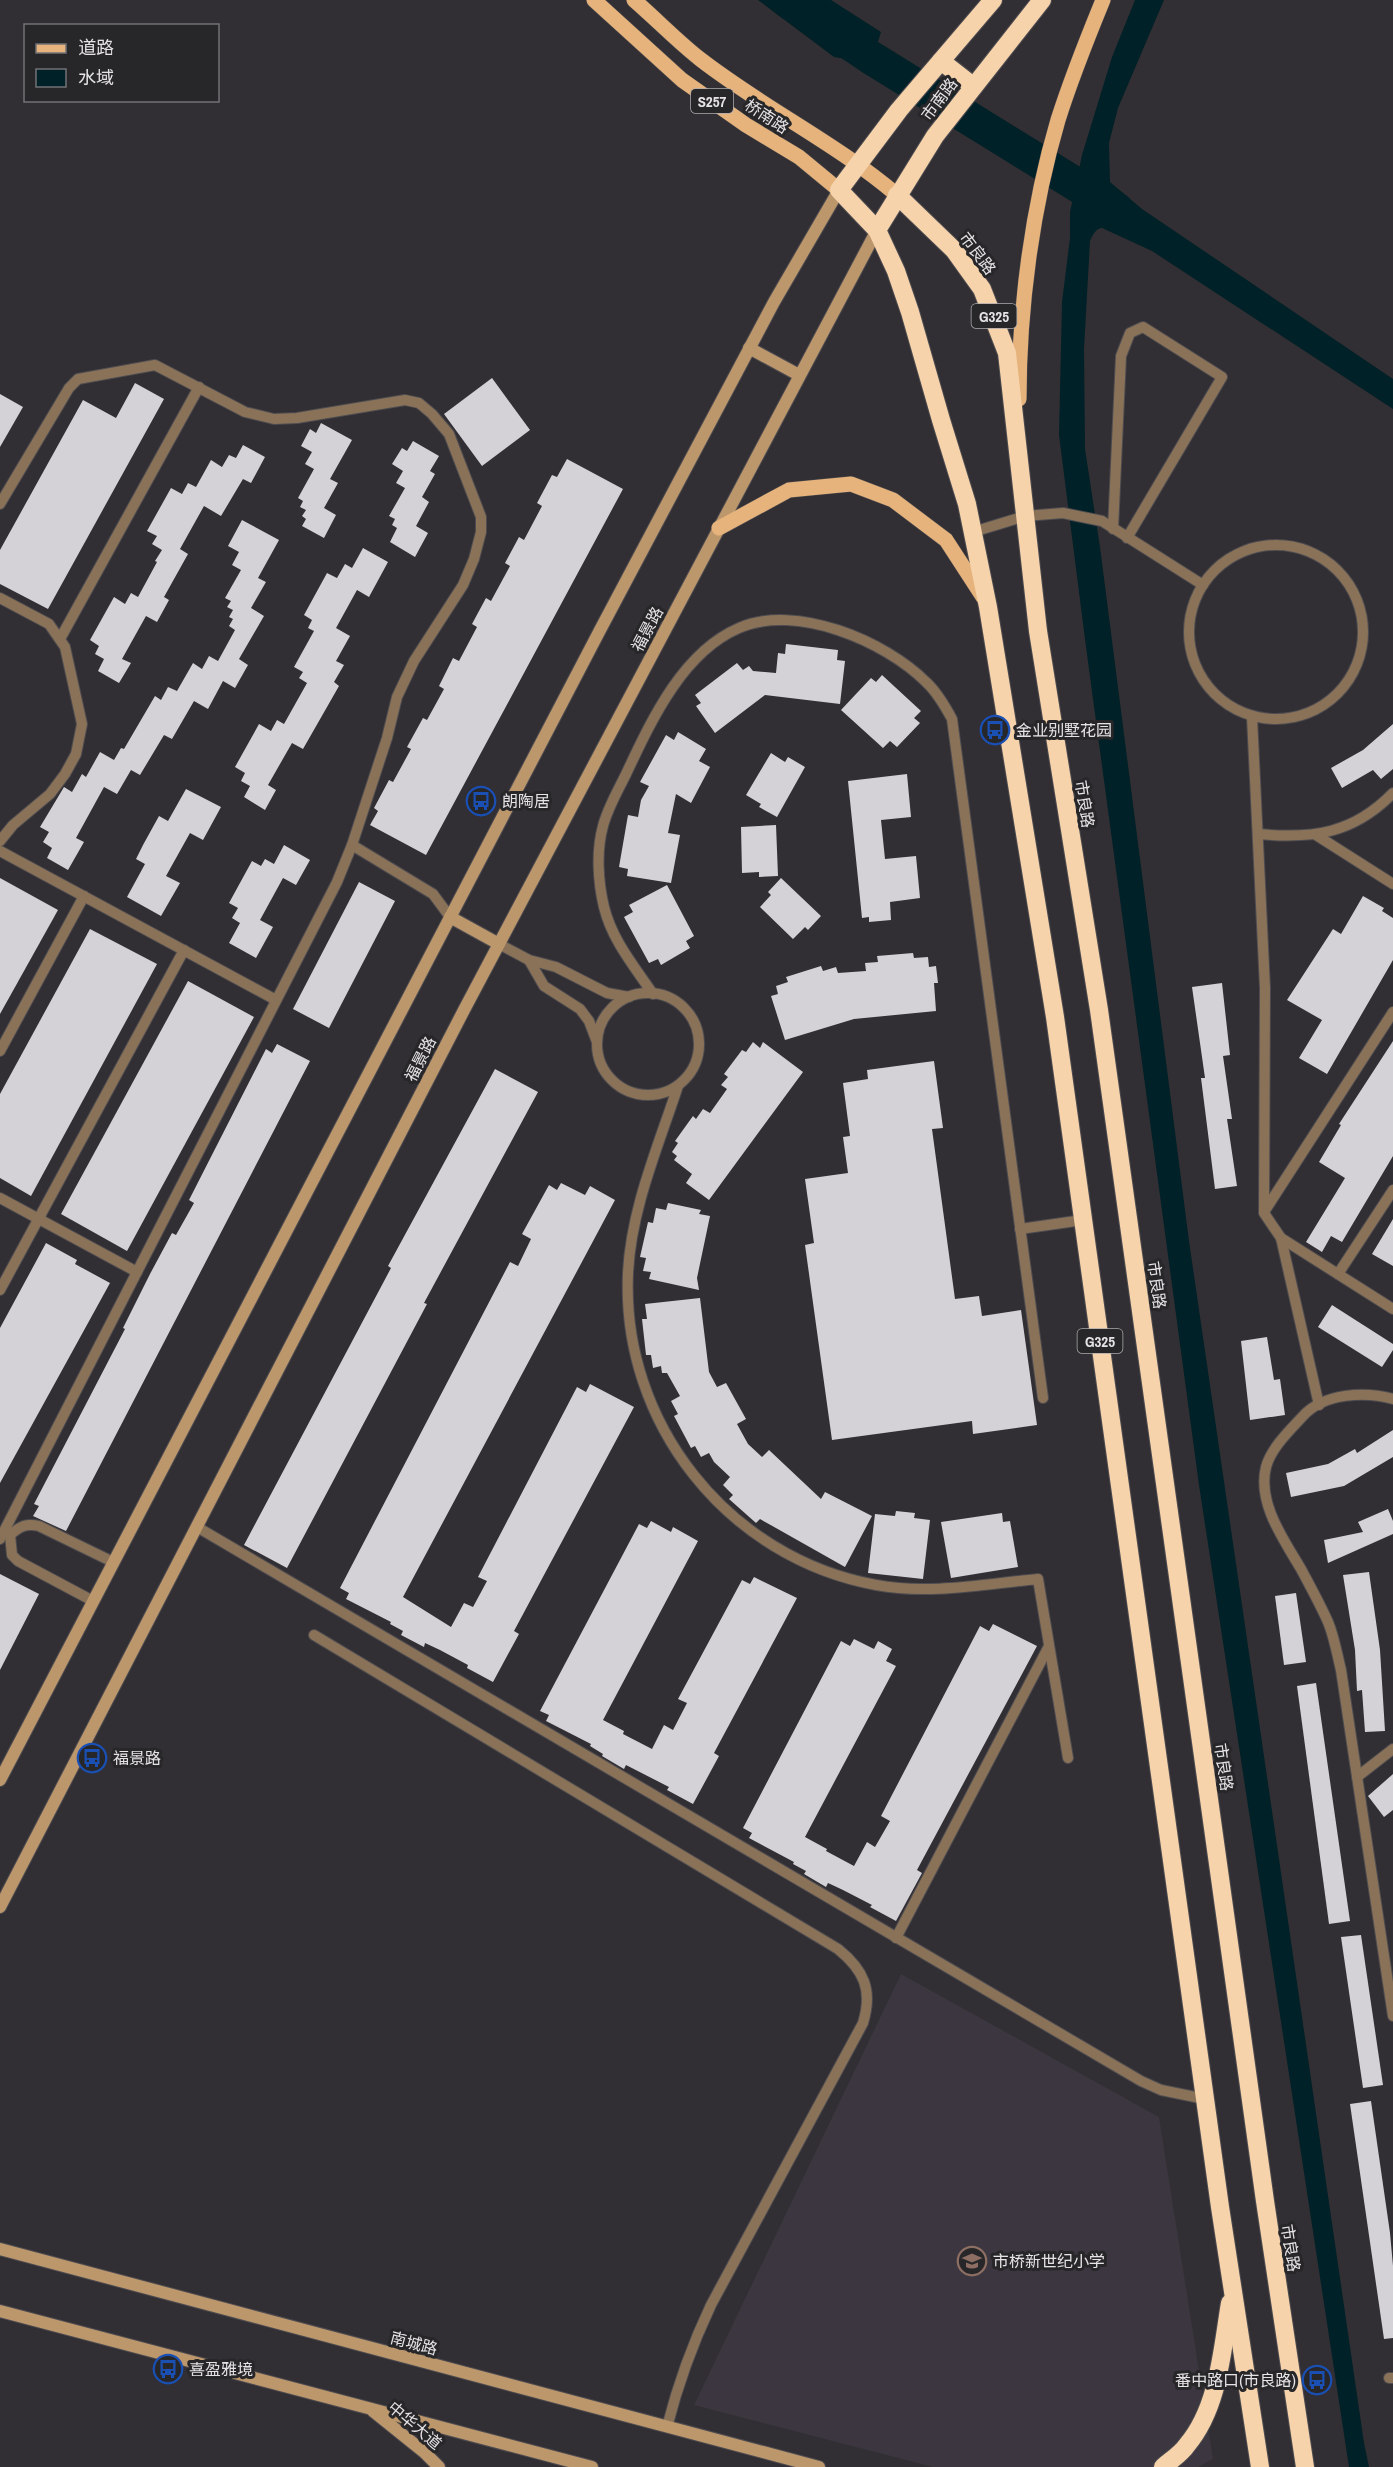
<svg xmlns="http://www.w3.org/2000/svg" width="1393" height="2467" font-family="'Archivo Narrow','Noto Sans SC',sans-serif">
	<rect width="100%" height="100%" fill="#312f33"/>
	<path fill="#3b363f" d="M901 1974 1159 2117 1213 2459 1198 2467H933L694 2405Z"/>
	<g fill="#002127">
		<path d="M758 0H831L881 32 877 45 852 60 834 57Z"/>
		<path d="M1135 0H1164L1118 108 1109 143 1110 182 1142 209 1393 379V409L1152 251 1102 228C1095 229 1093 235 1090 241L1084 349 1085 449 1100 547 1189 1241 1364 2443 1369 2467H1349L1199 1485 1086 647 1059 435 1062 302 1070 238V212L1082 155 1112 57Z"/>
	</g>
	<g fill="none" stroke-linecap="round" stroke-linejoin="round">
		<path stroke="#002127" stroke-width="34" d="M786 0 870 57 1116 209"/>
	</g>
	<g fill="#d4d2d7">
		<path d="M492 378 530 430 482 466 444 414Z"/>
		<path d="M135 383 164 399 48 609 0 584V550L83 400 116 418Z"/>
		<path d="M0 394 23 407 0 447Z"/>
		<path d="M321 423 352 440 330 479 338 483 324 508 336 515 324 538 302 526 306 519 302 516 306 510 300 507 303 501 298 498 314 469 305 464 312 452 301 446 310 429 316 433Z"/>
		<path d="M413 441 439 456 430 471 435 474 422 497 429 502 416 526 428 533 415 557 390 542 397 528 392 525 395 519 389 516 405 488 396 483 403 471 392 464 402 448 407 451Z"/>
		<path d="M243 445 265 457 251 483 243 479 221 516 204 506 180 549 188 554 164 597 169 600 157 622 146 616 122 659 131 663 119 683 98 671 104 659 95 654 99 646 90 640 114 597 125 604 131 593 138 597 157 562 155 561 162 550 152 544 157 536 147 531 171 488 182 494 188 483 196 487 211 460 222 467 229 455 236 458Z"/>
		<path d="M567 459 623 489 426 855 370 825 378 811 374 808 389 780 393 782 411 749 407 747 423 718 427 720 444 689 439 686 453 658 459 661 477 627 472 624 486 598 491 601 510 566 505 563 519 537 524 540 542 506 537 503 552 475 557 477Z"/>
		<path d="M242 520 279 540 258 578 266 582 251 608 264 616 239 659 248 665 235 688 223 681 208 709 194 701 172 739 164 735 140 775 131 770 117 794 104 787 76 838 84 842 68 870 47 858 52 848 43 842 49 832 40 827 64 787 72 792 82 774 86 777 100 752 114 760 121 748 124 749 155 696 161 700 168 687 177 691 193 663 202 669 209 656 218 661 235 630 229 626 233 619 229 617 233 610 227 607 231 601 225 598 241 570 232 565 239 552 228 546Z"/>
		<path d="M363 548 388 562 369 597 357 590 336 628 350 636 336 661 344 665 334 682 339 686 303 749 292 743 268 785 276 790 265 810 244 797 250 786 241 781 245 773 235 767 259 724 271 731 277 720 284 724 307 683 299 678 303 672 294 667 314 631 308 628 312 620 304 615 327 573 337 578 345 564 352 568Z"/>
		<path d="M786 644 838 650 837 660 845 661 840 704 765 695 715 733 696 706 701 703 695 695 737 663 743 670 749 666 753 671 776 673 778 653 785 654Z"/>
		<path d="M882 675 921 711 914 718 920 723 897 747 890 741 883 748 841 710 871 678 876 682Z"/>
		<path d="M1393 724V769L1381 779 1373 770 1342 788 1331 768 1363 750Z"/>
		<path d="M678 732 706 749 699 761 710 767 691 803 676 794 668 833 680 835 671 883 627 876 628 869 619 867 628 815 638 817 641 800 649 786 640 782 666 735 674 740Z"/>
		<path d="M771 753 785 762 788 757 805 767 777 817 759 807 761 804 746 795Z"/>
		<path d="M907 774 911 817 881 820 885 859 916 856 920 898 890 902 891 920 869 922V917L862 918 848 781Z"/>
		<path d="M186 789 221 807 203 840 190 833 166 876 180 883 161 916 127 897 145 864 136 859 143 845 159 816 168 821Z"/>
		<path d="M776 825 778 876 759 877V872L742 873 741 827Z"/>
		<path d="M284 845 310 860 296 885 283 878 260 920 273 927 256 958 229 943 240 923 232 918 238 908 229 903 252 861 261 866 265 859 274 864Z"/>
		<path d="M0 878 58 910 0 1014Z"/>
		<path d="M781 878 821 916 808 930 805 927 793 939 760 907 771 895 768 892Z"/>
		<path d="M359 882 395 901 329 1028 293 1009Z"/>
		<path d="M667 885 694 936 686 941 690 948 661 965 658 959 649 963 624 917 633 912 629 905Z"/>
		<path d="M1363 896 1384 908 1382 911 1393 918V960L1327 1074 1299 1058 1322 1020 1287 1000 1333 929 1341 934Z"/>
		<path d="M90 929 157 964 31 1196 0 1178V1094Z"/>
		<path d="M913 953 914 958 928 957 929 967 936 966 938 983H934L936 1011 854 1019 785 1040 771 996 778 994 776 986 788 982 786 977 821 966 823 971 836 967 838 973 866 971 865 963 878 962 877 956Z"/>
		<path d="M188 981 254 1017 127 1251 61 1214Z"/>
		<path d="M1222 983 1230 1055 1223 1056 1232 1119H1227L1237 1186 1215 1189 1201 1078H1205L1192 987Z"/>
		<path d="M1393 1041V1156L1342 1242 1331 1236 1322 1252 1306 1242 1345 1178 1319 1162 1341 1125 1339 1124Z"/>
		<path d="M753 1042 760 1048 763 1042 803 1072 709 1200 686 1183 692 1174 674 1160 677 1156 672 1152 678 1143 675 1141 693 1116 696 1119 703 1109 710 1113 727 1089 721 1085 728 1077 724 1074 742 1050 746 1052Z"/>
		<path d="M277 1044 310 1061 66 1531 33 1516 39 1506 34 1504 125 1329 123 1328 150 1274 172 1233 176 1235 194 1203 189 1200 266 1049 272 1053Z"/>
		<path d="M934 1061 943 1128 932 1129 955 1299 979 1296 982 1316 1021 1310 1037 1425 973 1434 972 1421 832 1440 805 1245 814 1243 805 1179 848 1173 843 1137 850 1136 843 1083 868 1079 867 1070Z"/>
		<path d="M495 1069 538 1092 424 1303 427 1304 287 1568 244 1545 391 1268 388 1266Z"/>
		<path d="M561 1183 585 1195 590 1186 615 1200 403 1597 451 1627 464 1603 473 1607 487 1581 478 1577 577 1387 586 1392 590 1384 634 1407 514 1631 519 1634 493 1682 467 1668 468 1665 440 1650 425 1643 424 1647 401 1635 403 1631 390 1624 391 1622 346 1599 349 1593 340 1588 510 1262 518 1266 531 1239 522 1234 549 1185 557 1190Z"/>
		<path d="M668 1203 701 1210 699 1214 710 1216 697 1278 699 1290 649 1279 651 1272 643 1271 646 1258 640 1257 648 1222 653 1223 656 1208 666 1210Z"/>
		<path d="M1393 1219V1266L1372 1254Z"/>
		<path d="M46 1243 77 1260 75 1264 110 1283 0 1483V1328Z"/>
		<path d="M700 1298 709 1372 717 1387 726 1383 746 1419 737 1424 748 1444 762 1457 769 1450 821 1499 825 1492 872 1516 845 1567 760 1519 756 1523 729 1499 733 1495 723 1485 730 1477 714 1462 709 1453 701 1457 695 1446 691 1448 674 1416 678 1414 671 1401 680 1396 667 1373H662L661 1366 653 1368 651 1355H646L642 1319H647L645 1304Z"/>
		<path d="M1332 1305 1393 1344V1350L1382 1367 1318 1327Z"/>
		<path d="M1267 1337 1274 1380 1280 1379 1285 1415 1250 1420 1241 1341Z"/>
		<path d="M1393 1430V1457L1344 1486 1291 1497 1286 1473 1328 1464 1355 1449 1357 1453Z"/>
		<path d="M1388 1509 1393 1521V1534L1328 1563 1324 1540 1363 1532 1358 1522Z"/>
		<path d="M896 1511 915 1513 914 1518 930 1520 923 1579 868 1573 875 1514 895 1516Z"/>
		<path d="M1002 1513 1003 1522 1010 1521 1018 1567 951 1578 941 1522Z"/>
		<path d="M651 1521 671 1532 673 1527 698 1541 603 1720 624 1731 623 1734 652 1749 664 1725 673 1730 687 1703 678 1699 742 1580 750 1584 754 1577 797 1598 714 1753 719 1756 693 1804 667 1790 669 1787 626 1765 624 1769 602 1756 603 1754 590 1746 591 1744 546 1721 549 1715 540 1711 639 1524 647 1528Z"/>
		<path d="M1369 1572 1380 1650 1385 1731 1365 1732 1362 1690 1357 1691 1355 1650 1343 1575Z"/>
		<path d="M0 1574 39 1594 0 1670Z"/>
		<path d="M1296 1593 1306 1662 1284 1665 1275 1596Z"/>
		<path d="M993 1624 1037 1646 917 1870 922 1873 896 1921 870 1907 872 1905 843 1890 828 1883 826 1887 804 1874 806 1871 793 1864 794 1862 749 1838 752 1833 743 1828 841 1641 850 1646 854 1639 874 1649 878 1641 892 1649 886 1661 896 1666 805 1837 827 1849 826 1851 854 1866 867 1842 875 1847 890 1821 881 1816 980 1626 989 1631Z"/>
		<path d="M1316 1683 1350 1921 1329 1924 1297 1686Z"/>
		<path d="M1393 1774V1810L1384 1817 1368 1796Z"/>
		<path d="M1361 1935 1383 2085 1363 2088 1341 1937Z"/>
		<path d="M1371 2101 1390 2233 1393 2266V2338L1384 2339 1350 2104Z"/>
	</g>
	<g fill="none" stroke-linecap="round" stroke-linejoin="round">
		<g stroke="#4e4c50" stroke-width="12">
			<g id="lane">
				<path d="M0 504 69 388 78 379 155 365 245 412 274 419 297 418 405 400 419 403 432 414 449 434 481 517V532L474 559 463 585 414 661 397 697 387 738 352 845 337 882 0 1539"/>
				<path d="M1113 529 1121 356 1130 333 1143 327 1222 377 1127 538"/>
				<path d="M973 532 1025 516 1063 513 1102 521 1203 585"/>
				<circle cx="1276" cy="632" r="87"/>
				<path d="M0 598 49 624 65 647 82 724 76 754 65 774 50 794 13 825 0 841"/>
				<path d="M60 639 199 387"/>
				<path d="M1252 717 1265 988 1264 1213 1281 1238 1393 1309"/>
				<path d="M1258 834C1313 839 1353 834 1393 793"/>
				<path d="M1316 835 1393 884"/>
				<path d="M352 845 433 894 450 917"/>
				<path d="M0 851 276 1000"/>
				<path d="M499 944 529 960 556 967 607 993 629 997"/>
				<path d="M529 960 544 986 580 1009 589 1021 597 1042"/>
				<circle cx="648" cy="1044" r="51"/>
				<path d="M653 994C634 966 612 940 604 907 598 882 596 851 603 826 608 807 619 789 627 772 652 719 683 652 739 628 796 603 885 641 926 682 937 692 945 706 952 719L1043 1398"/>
				<path d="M0 1051 84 896"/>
				<path d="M678 1086C658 1147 631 1209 628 1273 621 1423 728 1558 876 1585 929 1595 985 1584 1038 1579L1068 1758"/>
				<path d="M0 1198 137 1272"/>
				<path d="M1264 1212 1393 1012"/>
				<path d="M1020 1229 1083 1220"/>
				<path d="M1281 1238 1319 1405"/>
				<path d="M1338 1274 1393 1190"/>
				<path d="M0 1290 184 950"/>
				<path d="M1393 1399C1365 1391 1324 1393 1303 1416 1290 1430 1271 1448 1266 1467 1257 1503 1284 1540 1301 1569 1310 1586 1320 1604 1328 1622 1334 1636 1337 1654 1341 1670L1393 2016"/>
				<path d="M197 1527 1141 2081 1161 2090 1205 2099"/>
				<path d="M93 1601 18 1561 12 1555 10 1535C20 1526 27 1523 39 1526L113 1562"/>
				<path d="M314 1635 838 1949C864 1970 873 1990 863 2023L711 2305C692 2345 678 2384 667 2427"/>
				<path d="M1357 1777 1393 1749"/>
				<path d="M896 1938 1049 1646"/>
				<path d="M1389 2378H1393"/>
			</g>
		</g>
		<g stroke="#4e4c50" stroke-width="14">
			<g id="secondary">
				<path d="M749 348 799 375"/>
				<path d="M450 917 499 944"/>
				<path d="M0 1780 599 632 774 302 839 190"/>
				<path d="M0 1907 464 1010 877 230"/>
				<path d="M0 2249 819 2467"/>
				<path d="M0 2311 592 2467"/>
				<path d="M373 2411 424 2452 439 2467"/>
			</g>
		</g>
		<g stroke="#4e4c50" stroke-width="16">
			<g id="primary">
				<path d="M594 0 682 80 746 125 799 157 839 190"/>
				<path d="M634 0C656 19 677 41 700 59 763 108 836 143 897 195"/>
				<path d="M1019 399C1019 308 1032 208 1058 120 1071 79 1087 39 1103 0"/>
				<path d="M719 528 789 490 851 484 893 500 946 540 983 597"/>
			</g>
		</g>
		<g stroke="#4e4c50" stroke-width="20">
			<g id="highway">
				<path d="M993 0 899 110 839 190 877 230 896 271 910 312 941 420 967 504 988 607 1055 1017 1220 2207 1260 2467"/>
				<path d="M941 61 973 86"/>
				<path d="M897 195 954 250 982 289 1007 353 1038 631 1099 1010 1265 2201 1305 2467"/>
				<path d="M877 230 935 136 1042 0"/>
				<path d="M1163 2467C1171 2460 1181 2454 1187 2445 1219 2407 1222 2350 1230 2303"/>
			</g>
		</g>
		<use href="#lane" stroke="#8a7258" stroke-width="10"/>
		<use href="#secondary" stroke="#bd976c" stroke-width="12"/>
		<use href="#primary" stroke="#e5b37b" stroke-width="15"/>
		<use href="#highway" stroke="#f6d3ab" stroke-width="18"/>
	</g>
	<defs>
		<g id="bus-ring" transform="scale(1.5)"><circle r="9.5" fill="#272629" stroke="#1a4fb4" stroke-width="1.5"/><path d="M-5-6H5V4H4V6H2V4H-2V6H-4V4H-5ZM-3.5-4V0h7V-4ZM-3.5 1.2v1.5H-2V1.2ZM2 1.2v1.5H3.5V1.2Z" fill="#1a4fb4"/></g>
		<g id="school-ring" transform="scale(1.5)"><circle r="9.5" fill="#272629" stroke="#8d6e63" stroke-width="1.5"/><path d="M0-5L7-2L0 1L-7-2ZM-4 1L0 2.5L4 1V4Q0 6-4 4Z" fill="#8d6e63"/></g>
	</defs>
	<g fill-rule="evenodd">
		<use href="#bus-ring" x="995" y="730"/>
		<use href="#bus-ring" x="481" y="801"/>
		<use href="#bus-ring" x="92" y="1758"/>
		<use href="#school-ring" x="972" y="2261"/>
		<use href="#bus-ring" x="168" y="2369"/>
		<use href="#bus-ring" x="1317" y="2380"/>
	</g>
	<g text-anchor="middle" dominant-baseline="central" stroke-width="6" stroke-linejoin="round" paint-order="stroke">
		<g fill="#272629" stroke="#acaaad" stroke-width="1.5">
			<rect x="691" y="89" width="42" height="24" rx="4.5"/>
			<rect x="971.5" y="304" width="45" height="24" rx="4.5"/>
			<rect x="1077.5" y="1329" width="45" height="24" rx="4.5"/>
		</g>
		<g font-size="15" font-weight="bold" fill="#e5e3e6">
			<text x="712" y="101">S257</text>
			<text x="994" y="316">G325</text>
			<text x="1100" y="1341">G325</text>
		</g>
		<g font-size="16" fill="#e5e3e6" stroke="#272629">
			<text transform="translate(939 99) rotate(-53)">市南路</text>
			<text transform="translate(767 116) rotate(33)">桥南路</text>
			<text transform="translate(978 253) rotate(53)">市良路</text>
			<text transform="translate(647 629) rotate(-62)">福景路</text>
			<text transform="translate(1085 804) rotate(81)">市良路</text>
			<text transform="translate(420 1059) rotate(-63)">福景路</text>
			<text transform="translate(1157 1285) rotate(82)">市良路</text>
			<text transform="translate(1224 1767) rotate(82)">市良路</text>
			<text transform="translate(1291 2248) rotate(81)">市良路</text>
			<text transform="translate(414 2343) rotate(15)">南城路</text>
			<text transform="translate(415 2425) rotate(40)">中华大道</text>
		</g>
		<g font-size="16" fill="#e5e3e6" stroke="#272629" text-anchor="start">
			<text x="1016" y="730">金业别墅花园</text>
			<text x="502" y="801">朗陶居</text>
			<text x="113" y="1758">福景路</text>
			<text x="993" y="2261">市桥新世纪小学</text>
			<text x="189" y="2369">喜盈雅境</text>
			<text x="1296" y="2380" text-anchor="end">番中路口(市良路)</text>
		</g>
	</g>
	<rect x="24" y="24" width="195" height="78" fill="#272629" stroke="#737275" stroke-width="1.5"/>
	<rect x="36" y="44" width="30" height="9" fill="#e5b37b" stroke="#737275" stroke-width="1.5"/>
	<text x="78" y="54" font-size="18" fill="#e5e3e6">道路</text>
	<rect x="36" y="69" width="30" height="18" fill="#002127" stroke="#737275" stroke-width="1.5"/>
	<text x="78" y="84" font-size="18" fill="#e5e3e6">水域</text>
</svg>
